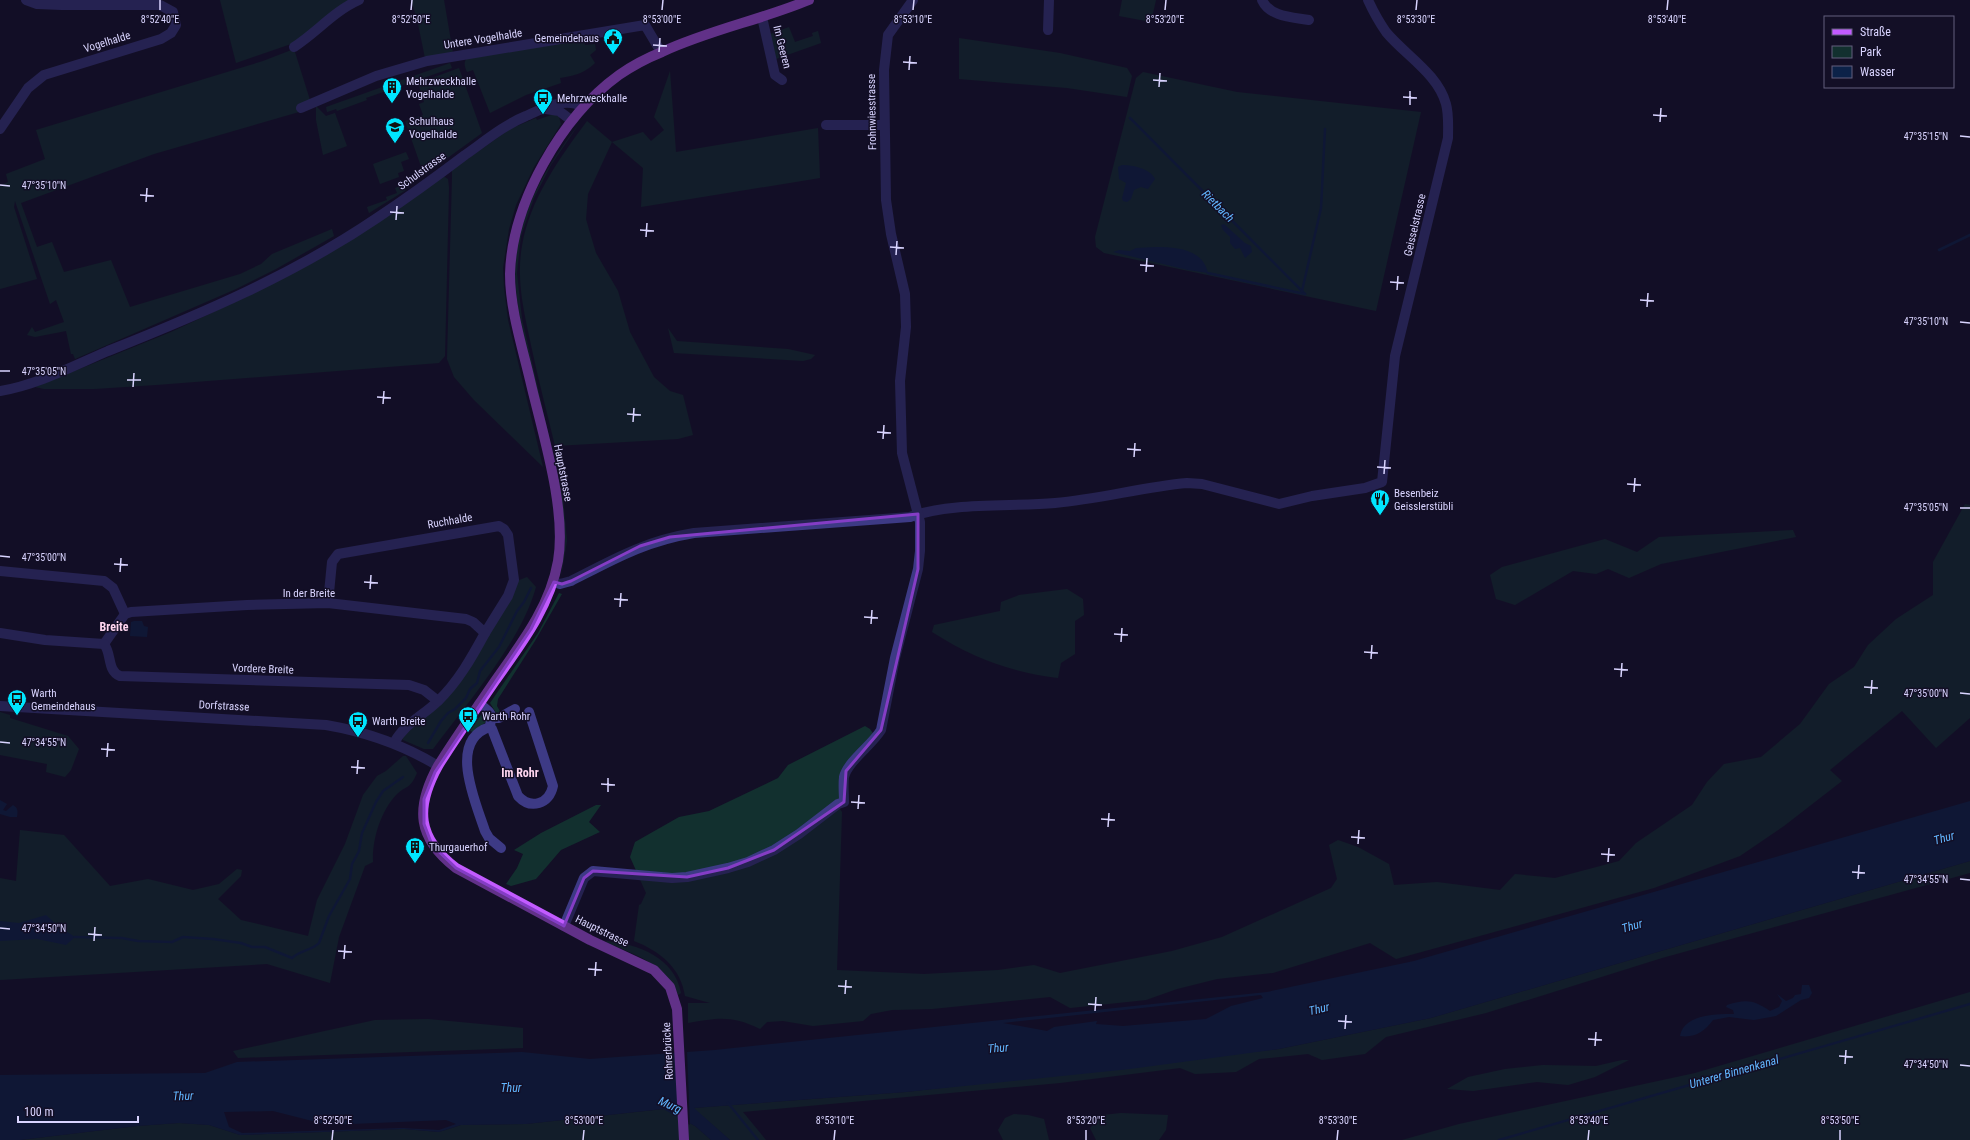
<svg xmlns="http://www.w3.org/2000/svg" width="1970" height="1140" font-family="'Roboto Condensed',sans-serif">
	<rect width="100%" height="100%" fill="#130f26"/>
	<g fill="#12302f">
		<path d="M220 0H349L294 43 236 63Z"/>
		<path d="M411 0H444L453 53 425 58 417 19Z"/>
		<path d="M1122 0H1156L1151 22 1119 16Z"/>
		<path d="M789 27 795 42 813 36 812 33 818 31 821 43 776 59 770 34Z"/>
		<path d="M959 38 1060 53 1127 68 1132 76 1127 97 1067 88 959 79Z"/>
		<path d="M584 40 585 45 595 44 596 50 590 55 595 63C583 74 576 75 560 78L561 83 526 95 490 113 473 70 467 72C465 67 463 63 467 58Z"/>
		<path d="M294 49 310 100 299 112 154 154 21 203 37 247 52 242 64 272 111 260 130 307 240 274 261 264 272 254 332 229 334 236 276 269 236 289 75 359 73 354H71L66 331 35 337 27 335 32 327 35 332 64 322 56 300 50 304 15 201 14 207 37 279 0 289V186L8 182 6 174 45 159 36 130 263 61Z"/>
		<path d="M450 63 452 68 366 98 367 100 337 111 336 109 327 112 326 107Z"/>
		<path d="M459 68 482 133 424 175 405 121 423 115 419 104 424 102 418 83Z"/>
		<path d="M670 71 676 152 818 128 820 178 641 207 643 168 612 142 588 194 586 219 590 233 596 253 618 291 630 332 654 377 670 391 683 395 693 435 678 439 555 446C547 412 538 379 531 345 524 312 516 280 522 246 530 199 559 159 587 121L612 142 643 132 651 141 664 130 654 117Z"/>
		<path d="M1143 72 1237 92 1421 112 1376 311 1104 253 1096 247 1095 237 1136 78Z"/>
		<path d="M316 106 326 116 335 113 347 146 323 155 316 120Z"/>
		<path d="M554 114 559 117 561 124 534 167 516 205 509 229 503 268 504 288 508 320 543 467 474 400 454 377 447 359 452 178V170L510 129 536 118 537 120Z"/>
		<path d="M579 124 551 165 534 198 521 236 517 273 522 319 563 497 567 541 561 577 565 542 563 514C553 465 542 417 531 368 523 332 512 295 516 257 521 207 549 163 579 124Z"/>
		<path d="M406 152 409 159 401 162 404 171 398 173 399 177 380 184 373 164Z"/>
		<path d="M443 176 448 179 449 188 445 356 439 363 156 385 94 389H44L35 387 171 332 252 294Z"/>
		<path d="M401 186 406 190 369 213 367 207 387 200 386 197 397 193 395 188Z"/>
		<path d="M668 328 677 341 788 349 815 355 811 359 803 361 674 353Z"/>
		<path d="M1965 504 1970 505V718L1936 748 1902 711 1830 770 1842 781 1784 826 1740 856 1654 888 1396 959 1370 943 1273 973 1217 979 1177 989 1146 1000 1070 1008 1050 997 932 1009 892 1010 871 1014 863 1021 813 1026 783 1021 767 1022 760 1029C731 1015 719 1018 688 1023V1003H710L685 996C681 968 660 951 634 941L639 905 641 904 646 893 630 857 635 842 679 817 709 811 778 778 788 765 865 726 870 729 875 736 845 770 842 795 833 806 792 837 764 853 740 862 700 871 695 877C747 874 792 841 833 811L839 808 842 812 837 970 924 974 998 970 1034 965 1060 973 1172 951 1222 937 1331 888 1337 879 1329 845 1338 840 1358 847 1389 864 1394 885 1437 882 1500 890 1515 874 1555 878 1619 861 1636 843 1692 805 1707 782 1724 764 1761 757 1800 724 1829 684 1854 667 1868 645 1896 619 1933 595V562Z"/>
		<path d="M1793 530 1796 537 1661 564 1629 578 1608 569 1596 574 1573 571 1515 605 1496 599 1490 575 1502 567 1605 539 1637 552 1659 537Z"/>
		<path d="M527 577 536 587C521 642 467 703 433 749H424L403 740 402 738 439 703 517 581Z"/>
		<path d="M1067 589 1083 599 1084 615 1075 621V654L1061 663 1058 678C1010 672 973 658 932 632L934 625 1000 611 1001 602 1019 595Z"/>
		<path d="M559 593 562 594 535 641 498 699 497 706 501 713 498 716 490 703 538 633Z"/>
		<path d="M0 712 10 715V718L68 736 79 749 71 770 65 777 46 772 47 764 0 755Z"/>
		<path d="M483 712 486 713V722L473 732 470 731Z"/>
		<path d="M403 756H406L417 773C409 791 407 784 396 795 381 811 372 839 373 862L365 866 339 937 330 983 267 964 0 980V878L16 881 20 830 64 835 110 886 148 879 193 890 219 884 237 869 242 870 241 876 218 899 241 920 308 936 317 900 345 844 363 795 377 776 386 771Z"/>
		<path d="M596 805H601L589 822 600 832 561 850 536 879 511 886 506 884 517 868 523 854 514 850 541 833Z"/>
		<path d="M1970 861V873L1662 958 1486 1013 1386 1037 1365 1054 1322 1060 1308 1054 1259 1059 1236 1072 1195 1074 1180 1068 1060 1083 743 1112 766 1140H730L693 1108 906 1092 1279 1049 1431 1018Z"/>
		<path d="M607 941C638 944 675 958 681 993L678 995C666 963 634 955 606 942Z"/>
		<path d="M1970 992V1140H1402L1459 1124 1695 1073Z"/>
		<path d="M428 1019 523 1028V1048L238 1058 233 1051 375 1020Z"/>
		<path d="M1622 1060H1629L1595 1077 1568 1085 1537 1082 1473 1091 1447 1089 1468 1077 1505 1069 1543 1065 1596 1066Z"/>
		<path d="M664 1109 695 1126 711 1140H20L137 1126 179 1123 209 1125 240 1135 404 1129 439 1132 461 1125 526 1124Z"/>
		<path d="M1121 1113 1168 1115 1166 1130 1159 1140H1096L1090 1128 1103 1115Z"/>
		<path d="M1014 1114 1028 1115 1044 1119 1049 1140H1003L998 1130 1005 1118Z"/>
	</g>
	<g fill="#0c2248" fill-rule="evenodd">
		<path d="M1122 165C1132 165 1150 168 1155 179L1148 189 1141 187 1134 190 1131 199 1127 202 1123 201 1122 198 1126 183 1119 179 1118 167Z"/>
		<path d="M1224 224 1245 243 1251 246 1252 252 1245 258 1240 248 1235 249 1230 243V237L1223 230 1221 225Z"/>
		<path d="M1156 247C1176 247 1203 249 1208 273L1188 270 1113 252 1119 250 1130 251 1136 248Z"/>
		<path d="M134 621H142L144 626 148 627 147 637 130 636 131 622Z"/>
		<path d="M0 800 7 804 3 810 6 811 13 805C18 808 18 811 17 817H10L0 814Z"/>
		<path d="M1970 801V861L1431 1018 1279 1049 1130 1069 906 1092 694 1108 730 1140H711L695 1126 663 1109 526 1124 461 1125 439 1132 404 1129 240 1135 209 1125 179 1123 137 1126 20 1140H0V1075L205 1073 237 1062 522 1052 590 1059 715 1050 1267 992 1414 961ZM1261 995 1263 998 1231 1006 1206 1019 1123 1026 1096 1024 1097 1021 1054 1027 1047 1031 1003 1023ZM273 1111 328 1125 446 1120 456 1124 439 1130 402 1128 242 1133 229 1127 224 1112Z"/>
		<path d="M46 915 58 926 75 937 66 945 37 939 0 941V921L19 923Z"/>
		<path d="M1802 985H1809L1812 993 1809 998 1801 1000 1776 1016 1754 1020 1729 1017 1713 1020C1704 1032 1695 1038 1680 1036 1684 1014 1716 1014 1734 1014L1733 1010 1726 1007 1727 1005C1747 999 1753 1000 1770 1011L1779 1007 1782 1001 1777 994 1786 1001 1793 998 1795 995 1801 994Z"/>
	</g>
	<path fill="#130f26" d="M687 1050 690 1125 679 1119 676 1051Z"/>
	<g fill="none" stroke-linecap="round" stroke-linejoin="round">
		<g stroke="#0c2248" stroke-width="2.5">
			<path d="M1130 118 1305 294"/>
			<path d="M1939 250 1970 235"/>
			<path d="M1208 273 1305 294"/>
			<path d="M1302 291 1321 208 1325 129"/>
			<path d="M428 743 441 721 448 713 455 709 466 698 470 689 477 683 480 671 499 647 517 611 524 602 531 588"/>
			<path d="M75 937 122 938 138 941 172 942 183 937 213 939 241 943 252 947H265L292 958C300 950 313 950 319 943L329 916 350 879 352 864 359 851 362 833 376 802 383 791 403 777"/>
			<path d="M728 1103 758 1140"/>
			<path d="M1499 1140 1970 1004"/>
		</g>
		<g stroke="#3d3a85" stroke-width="10">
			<path d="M1262 0C1270 17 1292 17 1309 20"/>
			<path d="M762 17 775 75 782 80"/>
			<path d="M1048 30 1049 0"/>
			<path d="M294 47C316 33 334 11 359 0"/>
			<path d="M301 108 376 76 427 61 645 25 661 52"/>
			<path d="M546 109 559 111 571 120"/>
			<path d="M826 125H884"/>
			<path d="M0 129 28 88 44 75 161 39 171 33 176 25 173 12 160 5H62L37 4 26 0"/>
			<path d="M0 391C37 385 73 366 108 351 201 314 293 275 377 218 407 198 436 177 465 155 485 141 504 125 526 116 542 109 566 96 582 107"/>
			<path d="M0 571 104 581 113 588 125 614"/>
			<path d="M554 582 560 584 571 581C614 559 645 541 694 533L910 517C950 502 1011 507 1055 503 1100 499 1143 487 1187 483L1202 484 1279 504 1312 496 1365 488 1382 482 1395 356 1448 138C1448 127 1449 115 1446 104 1438 74 1405 55 1386 32 1379 22 1373 11 1368 0"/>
			<path d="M328 603 332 562 338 554 499 526 504 529 508 535 514 580 508 596 485 633"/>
			<path d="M0 633 45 640 104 644 125 614 131 612 247 605 328 603 466 619 473 622 485 633C472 657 458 682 438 701 424 715 404 724 394 743"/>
			<path d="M104 644C112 654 107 671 120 676L409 685 424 690 438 701"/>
			<path d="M479 704C492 713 492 712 490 727L492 729 518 796C531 810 549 804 553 786L529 712"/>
			<path d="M0 706 326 725C367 732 402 744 438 766"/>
			<path d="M493 718H499L515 709"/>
			<path d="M490 727C447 740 476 803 485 831L489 838 501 848"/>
			<path d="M564 926 584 878 593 871 672 878 687 877 728 868 748 862 774 850 799 834 838 804 844 802C844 794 843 785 844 777 848 761 872 745 881 730L895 658 918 569 920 551V522L902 453 900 381 906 327 905 294 891 234 886 200 884 70 888 35 913 0"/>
		</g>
		<path stroke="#c25bff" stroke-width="10" d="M684 1140 677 1009 670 987 654 970 590 940 456 868C417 838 415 808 438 766 456 737 476 709 495 681 521 644 550 607 558 561 567 509 542 432 530 380 522 346 510 309 510 274 512 203 561 117 619 75 632 66 647 58 662 52 709 30 761 20 809 0"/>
	</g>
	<path d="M0 0H1970V1140H0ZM918 514V569L881 730 846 771 844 802 774 850 728 868 687 877 593 871 584 878 564 926 456 868 432 845 424 824V799L435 772 531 629 554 582 562 584 571 581 640 546 670 537Z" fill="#130f26" fill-opacity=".55" fill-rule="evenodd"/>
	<path fill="none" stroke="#843dc5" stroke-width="3" stroke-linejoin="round" d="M918 514V569L881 730 846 771 844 802 774 850 728 868 687 877 593 871 584 878 564 926 456 868 432 845 424 824V799L435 772 531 629 554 582 562 584 571 581 640 546 670 537Z"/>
	<path fill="none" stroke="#d9d4ff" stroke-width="1.5" d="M160 10V0M411 10 412 0M662 10 663 0M913 10 914 0M1165 10 1166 0M1416 10 1417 0M1667 10 1668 0M653 45 667 46M659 52 660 38M903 62 917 63M909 70 910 56M1153 80 1167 81M1159 87 1160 73M1403 97 1417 98M1410 105V91M1653 115 1667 116M1660 122 1661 108M1960 136 1970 137M0 185 10 186M140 195 154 196M146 202 147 188M390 212 404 213M396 220 397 206M640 230 654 231M646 237 647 223M890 247 904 248M896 255 897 241M1140 265 1154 266M1146 272 1147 258M1390 282 1404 283M1397 290 1398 276M1640 300 1654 301M1647 307 1648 293M1960 322 1970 323M0 371H10M127 380H141M133 387 134 373M377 397 391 398M383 404 384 391M627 414 641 415M633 422 634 408M877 432 891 433M883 439 884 425M1127 449 1141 450M1134 457 1135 443M1377 467 1391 468M1384 474 1385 460M1627 484 1641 485M1634 492 1635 478M1960 508H1970M0 556 10 557M114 564 128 565M120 572 121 558M364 582 378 583M370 589 371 575M614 599 628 600M620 607 621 593M864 617 878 618M871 624 872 610M1114 634 1128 635M1121 642 1122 628M1364 652 1378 653M1371 659 1372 645M1614 669 1628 670M1621 677 1622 663M1864 687 1878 688M1960 693 1970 694M1871 694 1872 680M0 742 10 743M101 749 115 750M107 757 108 743M351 767 365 768M357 774 358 760M601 784 615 785M608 792V778M851 802 865 803M858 809 859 795M1101 819 1115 820M1108 827 1109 813M1351 837 1365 838M1358 844 1359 830M1601 854 1615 855M1608 862 1609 848M1852 872 1865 873M1858 879 1859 865M1960 879 1970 880M0 928 10 929M88 934 102 935M94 941 95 927M338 951 352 952M344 959 345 945M588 969 602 970M595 976 596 962M838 986 852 987M845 994 846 980M1088 1004 1102 1005M1095 1011 1096 997M1338 1021 1352 1022M1345 1029 1346 1015M1588 1039 1602 1040M1595 1046 1596 1032M1839 1056 1853 1057M1845 1064 1846 1050M1960 1065 1970 1066M332 1140 333 1130M583 1140 584 1130M834 1140 835 1130M1086 1140V1130M1337 1140 1338 1130M1588 1140 1589 1130M1840 1140V1130"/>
	<defs>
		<g id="civic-pin" transform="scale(1)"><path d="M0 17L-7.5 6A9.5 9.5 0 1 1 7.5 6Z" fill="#00e5ff" stroke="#130f26"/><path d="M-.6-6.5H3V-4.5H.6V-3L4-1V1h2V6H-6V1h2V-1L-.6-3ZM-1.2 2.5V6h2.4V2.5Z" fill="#111"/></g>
		<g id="building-pin" transform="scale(1)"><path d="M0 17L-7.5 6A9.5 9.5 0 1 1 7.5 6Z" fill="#00e5ff" stroke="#130f26"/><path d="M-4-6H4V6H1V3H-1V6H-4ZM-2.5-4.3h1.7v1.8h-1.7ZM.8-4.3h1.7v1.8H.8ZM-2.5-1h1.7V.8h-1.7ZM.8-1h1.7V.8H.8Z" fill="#111"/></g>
		<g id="bus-pin" transform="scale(1)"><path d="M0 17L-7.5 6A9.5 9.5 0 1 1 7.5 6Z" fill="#00e5ff" stroke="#130f26"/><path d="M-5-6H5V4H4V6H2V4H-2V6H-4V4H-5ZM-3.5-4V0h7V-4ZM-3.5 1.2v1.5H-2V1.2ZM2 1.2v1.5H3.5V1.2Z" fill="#111"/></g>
		<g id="school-pin" transform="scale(1)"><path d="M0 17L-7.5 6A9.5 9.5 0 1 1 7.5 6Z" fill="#00e5ff" stroke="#130f26"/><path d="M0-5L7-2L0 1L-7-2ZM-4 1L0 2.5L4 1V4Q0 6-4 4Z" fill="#111"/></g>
		<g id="restaurant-pin" transform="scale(1)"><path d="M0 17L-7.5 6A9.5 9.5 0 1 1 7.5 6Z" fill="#00e5ff" stroke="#130f26"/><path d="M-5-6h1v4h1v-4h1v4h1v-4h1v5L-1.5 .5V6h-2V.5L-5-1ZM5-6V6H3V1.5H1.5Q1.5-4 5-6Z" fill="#111"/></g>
	</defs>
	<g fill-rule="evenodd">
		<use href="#civic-pin" x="613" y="38"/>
		<use href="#building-pin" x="392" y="87"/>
		<use href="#bus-pin" x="543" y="98"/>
		<use href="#school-pin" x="395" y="127"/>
		<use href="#restaurant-pin" x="1380" y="499"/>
		<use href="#bus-pin" x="17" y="699"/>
		<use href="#bus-pin" x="468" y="716"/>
		<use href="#bus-pin" x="358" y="721"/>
		<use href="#building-pin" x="415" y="847"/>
	</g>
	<g text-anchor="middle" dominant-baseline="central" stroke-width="3" stroke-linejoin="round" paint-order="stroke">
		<g font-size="11" fill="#d9d4ff" stroke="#130f26" text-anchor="start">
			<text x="599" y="38" text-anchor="end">Gemeindehaus</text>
			<text x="406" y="81">Mehrzweckhalle<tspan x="406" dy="13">Vogelhalde</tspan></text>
			<text x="557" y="98">Mehrzweckhalle</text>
			<text x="409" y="121">Schulhaus<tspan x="409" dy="13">Vogelhalde</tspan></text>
			<text x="1394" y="493">Besenbeiz<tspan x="1394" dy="13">Geisslerstübli</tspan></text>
			<text x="31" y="693">Warth<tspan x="31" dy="13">Gemeindehaus</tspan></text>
			<text x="482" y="716">Warth Rohr</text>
			<text x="372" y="721">Warth Breite</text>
			<text x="429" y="847">Thurgauerhof</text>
		</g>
		<g font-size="11" fill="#d9d4ff" stroke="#130f26">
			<text transform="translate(483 39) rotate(-9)">Untere Vogelhalde</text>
			<text transform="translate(107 42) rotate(-17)">Vogelhalde</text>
			<text transform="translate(782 47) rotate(76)">Im Geeren</text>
			<text transform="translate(872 112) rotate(-91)">Frohnwiesstrasse</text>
			<text transform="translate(422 171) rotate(-36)">Schulstrasse</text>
			<text transform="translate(1415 225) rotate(-77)">Geisselstrasse</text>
			<text transform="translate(563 473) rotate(79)">Hauptstrasse</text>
			<text transform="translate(450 521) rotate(-10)">Ruchhalde</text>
			<text x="309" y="593">In der Breite</text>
			<text transform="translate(263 669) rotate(2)">Vordere Breite</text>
			<text transform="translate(224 706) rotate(3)">Dorfstrasse</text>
			<text transform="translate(602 931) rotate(26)">Hauptstrasse</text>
			<text transform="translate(668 1051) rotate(-93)">Rohrerbrücke</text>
		</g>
		<g font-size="12" font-style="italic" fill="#62b6ff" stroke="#130f26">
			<text transform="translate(1218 206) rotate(45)">Rietbach</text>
			<text transform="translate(1944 838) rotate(-16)">Thur</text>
			<text transform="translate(1632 926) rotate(-16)">Thur</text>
			<text transform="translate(1319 1009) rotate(-13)">Thur</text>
			<text transform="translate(998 1048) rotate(-5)">Thur</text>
			<text transform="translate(1734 1072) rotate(-16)">Unterer Binnenkanal</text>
			<text x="511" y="1088">Thur</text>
			<text transform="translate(183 1096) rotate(-2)">Thur</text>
			<text transform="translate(670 1105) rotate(25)">Murg</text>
		</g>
		<g font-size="12" font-weight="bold" fill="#ffd6f0" stroke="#130f26">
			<text x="114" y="627">Breite</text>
			<text x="520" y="773">Im Rohr</text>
		</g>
	</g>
	<g font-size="10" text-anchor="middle" fill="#d9d4ff" stroke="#130f26" stroke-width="3" stroke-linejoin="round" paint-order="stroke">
		<text x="160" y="23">8°52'40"E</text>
		<text x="411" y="23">8°52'50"E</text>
		<text x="662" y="23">8°53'00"E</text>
		<text x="913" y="23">8°53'10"E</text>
		<text x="1165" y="23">8°53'20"E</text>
		<text x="1416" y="23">8°53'30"E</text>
		<text x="1667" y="23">8°53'40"E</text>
		<text x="1926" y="140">47°35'15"N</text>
		<text x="44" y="189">47°35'10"N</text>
		<text x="1926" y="325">47°35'10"N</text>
		<text x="44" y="375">47°35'05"N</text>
		<text x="1926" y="511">47°35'05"N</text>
		<text x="44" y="561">47°35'00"N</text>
		<text x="1926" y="697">47°35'00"N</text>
		<text x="44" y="746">47°34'55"N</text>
		<text x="1926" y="883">47°34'55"N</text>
		<text x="44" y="932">47°34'50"N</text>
		<text x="1926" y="1068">47°34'50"N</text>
		<text x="333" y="1124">8°52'50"E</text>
		<text x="584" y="1124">8°53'00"E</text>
		<text x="835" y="1124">8°53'10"E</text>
		<text x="1086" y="1124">8°53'20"E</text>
		<text x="1338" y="1124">8°53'30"E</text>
		<text x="1589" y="1124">8°53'40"E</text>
		<text x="1840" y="1124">8°53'50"E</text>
	</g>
	<rect x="1824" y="16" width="130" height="72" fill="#130f26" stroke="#625e7d"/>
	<rect x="1832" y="29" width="20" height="6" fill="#c25bff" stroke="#625e7d"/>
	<text x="1860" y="36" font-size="12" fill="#d9d4ff">Straße</text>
	<rect x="1832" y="46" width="20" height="12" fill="#12302f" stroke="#625e7d"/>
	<text x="1860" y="56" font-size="12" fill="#d9d4ff">Park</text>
	<rect x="1832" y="66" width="20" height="12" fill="#0c2248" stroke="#625e7d"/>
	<text x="1860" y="76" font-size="12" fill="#d9d4ff">Wasser</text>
	<path d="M18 1116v6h120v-6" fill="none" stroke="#d9d4ff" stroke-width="2"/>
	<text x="24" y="1116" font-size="12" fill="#d9d4ff" stroke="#130f26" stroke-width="3" paint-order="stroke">100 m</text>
</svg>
